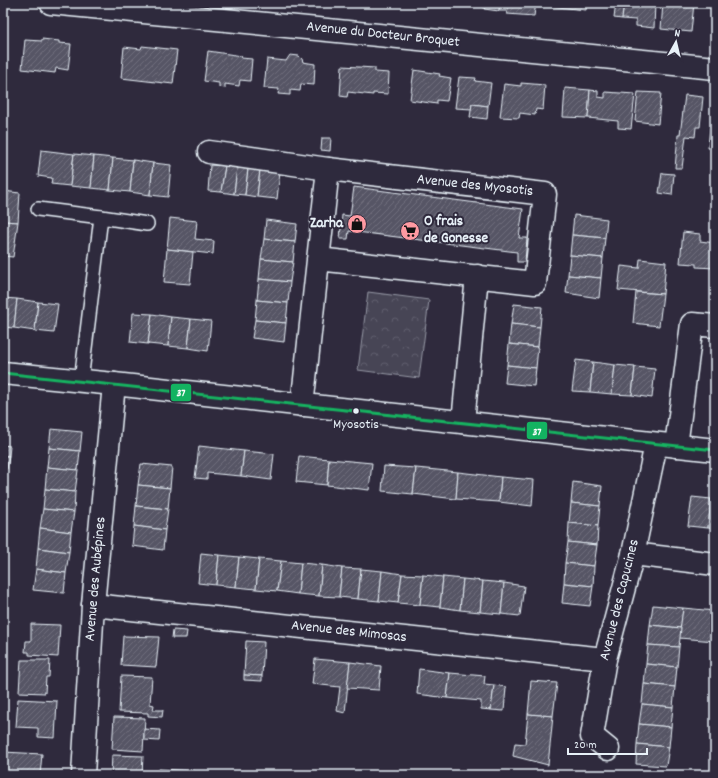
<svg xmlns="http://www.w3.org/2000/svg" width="718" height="778" font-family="Dekko,sans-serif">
	<defs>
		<pattern id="forest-crowns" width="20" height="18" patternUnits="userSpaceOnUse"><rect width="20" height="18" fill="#464455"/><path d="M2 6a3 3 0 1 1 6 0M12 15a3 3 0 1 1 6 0" fill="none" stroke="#615f6e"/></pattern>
		<pattern id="building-hatch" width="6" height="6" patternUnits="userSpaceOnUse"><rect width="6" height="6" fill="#575565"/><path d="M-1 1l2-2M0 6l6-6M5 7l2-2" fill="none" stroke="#6f6e7c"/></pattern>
	</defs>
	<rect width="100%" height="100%" fill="#2f2a3d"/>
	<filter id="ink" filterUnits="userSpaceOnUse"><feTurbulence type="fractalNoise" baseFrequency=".025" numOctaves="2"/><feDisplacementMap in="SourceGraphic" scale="8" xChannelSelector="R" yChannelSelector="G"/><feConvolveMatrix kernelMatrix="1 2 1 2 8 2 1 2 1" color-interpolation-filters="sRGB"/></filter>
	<g filter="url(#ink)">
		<path fill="url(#forest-crowns)" stroke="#979aa6" d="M368 292 429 300 419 378 358 370Z"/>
		<g fill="url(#building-hatch)" stroke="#e8f1f8">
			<path d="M469 3H500L499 11 484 9 485 6 469 4Z"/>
			<path d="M500 3H509L508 11H499Z"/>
			<path d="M509 3H536L534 16 507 14Z"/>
			<path d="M548 3H587L586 10 548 6Z"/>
			<path d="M616 3H624L622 19 614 18Z"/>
			<path d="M624 3H655L654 28 636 26V20L622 19Z"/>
			<path d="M663 3H694L691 32 661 29Z"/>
			<path d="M714 21 715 22V48L712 47Z"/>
			<path d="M42 39 59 41V43L71 44 68 70 56 68 55 73 22 69 25 40 42 41Z"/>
			<path d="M142 46 177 50 173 84 121 78 124 47 141 49Z"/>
			<path d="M208 51 242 56 241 58 252 59 250 81 240 80 239 86 225 84V88L219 87V83L204 81Z"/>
			<path d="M290 55 299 56 302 59 303 62 315 64 314 85 301 84 300 91 290 90V95L278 94 279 89 264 88 267 59 286 61Z"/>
			<path d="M342 66 375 68V72L389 73 388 94 373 93V95L348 92 347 97 340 96Z"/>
			<path d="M414 70 440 74 439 76 451 78 447 101 437 100V104L410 100Z"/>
			<path d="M459 77 476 78 475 81 491 83 488 106 472 104V109L455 108Z"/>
			<path d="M521 83 545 85 543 110 536 109 535 115 520 113 519 118 500 117 504 84 521 86Z"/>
			<path d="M565 88 590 90 588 118 563 117Z"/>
			<path d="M590 90 598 91V97L605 98V92L635 94 631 129 618 128V121L588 118Z"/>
			<path d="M638 92 661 93 658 124 635 121Z"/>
			<path d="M685 95 703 97 700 127H696L695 137 686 136 682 168H675L678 135H680Z"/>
			<path d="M472 104 488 106 487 119 470 117Z"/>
			<path d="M710 127H715V149L708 148Z"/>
			<path d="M322 138H331L330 151 321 150Z"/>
			<path d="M41 150 74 154 70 186 51 184 52 178 38 176Z"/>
			<path d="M74 154 94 156 91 188 70 186Z"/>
			<path d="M94 156 113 158 110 190 91 188Z"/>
			<path d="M113 158 133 160 130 192 110 190Z"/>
			<path d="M133 160 153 163 150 195 130 192Z"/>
			<path d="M153 163 171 165 168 197 150 195Z"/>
			<path d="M210 165 225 166 221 192 208 191Z"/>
			<path d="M225 166 237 168 234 194 221 192Z"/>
			<path d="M237 168 248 169 245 195 234 194Z"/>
			<path d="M248 169 260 170 257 197 245 195Z"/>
			<path d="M260 170 280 172 277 199 257 197Z"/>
			<path d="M662 173 674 174 672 195 659 193Z"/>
			<path d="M354 187 523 209 519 238H527L525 262H517V252L349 231 348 239H340L342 215 350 216Z"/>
			<path d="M3 191 20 193 18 222 3 221Z"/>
			<path d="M574 215 607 219 605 238 572 235Z"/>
			<path d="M170 218 197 221 195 239 214 241 213 254 167 249Z"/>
			<path d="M266 220 297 224 295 242 264 239Z"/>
			<path d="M3 221 18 222 13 257 3 256Z"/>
			<path d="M683 232 700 234V241L715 243V268L696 267V264L680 263Z"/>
			<path d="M572 235 605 238 603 258 570 255Z"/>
			<path d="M264 239 295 242 293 262 261 259Z"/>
			<path d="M167 249 193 252 190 284 164 282Z"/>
			<path d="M570 255 603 258 601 278 568 275Z"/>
			<path d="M261 259 293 262 290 282 259 279Z"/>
			<path d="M640 259 666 262 663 294 618 290 621 266 639 268Z"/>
			<path d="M568 275 601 278 599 298 566 293Z"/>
			<path d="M259 279 290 282 288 303 257 300Z"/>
			<path d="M636 292 663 294 659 326 633 323Z"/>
			<path d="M3 298 17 299 14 328 3 327Z"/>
			<path d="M17 299 38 302 35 331 14 328Z"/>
			<path d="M257 300 288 303 286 323 255 320Z"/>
			<path d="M38 302 58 304 54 333 35 331Z"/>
			<path d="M514 304 542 307 540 327 511 324Z"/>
			<path d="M133 313 152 314 148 344 130 342Z"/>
			<path d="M152 314 171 317 168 346 148 344Z"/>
			<path d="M171 317 191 319 188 348 168 346Z"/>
			<path d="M191 319 211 321 208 351 188 348Z"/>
			<path d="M255 320 286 323 284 342 252 338Z"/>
			<path d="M511 324 540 327 538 347 509 344Z"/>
			<path d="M509 344 538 347 536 368 507 365Z"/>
			<path d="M576 360 593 362 590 392 572 391Z"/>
			<path d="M593 362 615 365 612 394 590 392Z"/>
			<path d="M507 365 536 368 534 386 505 383Z"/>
			<path d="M615 365 635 367 632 395 612 394Z"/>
			<path d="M635 367 655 369 652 398 632 395Z"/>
			<path d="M51 429 82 432 80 451 49 448Z"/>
			<path d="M3 445 10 446 9 456H3Z"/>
			<path d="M199 446 244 451 241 476 207 473V479L195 478Z"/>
			<path d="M49 448 80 451 78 470 47 467Z"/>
			<path d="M244 451 274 454 271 480 241 476Z"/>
			<path d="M3 456H9L7 469H3Z"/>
			<path d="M299 456 329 459 327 485 296 482Z"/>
			<path d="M329 459 372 463 369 490 327 485Z"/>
			<path d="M141 464 172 467 170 488 138 485Z"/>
			<path d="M384 466 416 468 413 494 382 491Z"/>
			<path d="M47 467 78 470 75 492 45 489Z"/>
			<path d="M416 468 458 472 456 499 413 494Z"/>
			<path d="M458 472 501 477 499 502 456 499Z"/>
			<path d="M501 477 534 480 532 506 499 502Z"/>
			<path d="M573 482 602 486 600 506 571 503Z"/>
			<path d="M138 485 170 488 168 509 136 506Z"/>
			<path d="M45 489 75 492 74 512 43 509Z"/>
			<path d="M692 497 711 499 708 528 688 526Z"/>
			<path d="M711 499H715V529L708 528Z"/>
			<path d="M571 503 600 506 598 526 569 523Z"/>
			<path d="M136 506 168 509 165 530 134 526Z"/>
			<path d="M43 509 74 512 71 532 40 528Z"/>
			<path d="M569 523 598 526 597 545 568 542Z"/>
			<path d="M134 526 165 530 163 550 132 546Z"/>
			<path d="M40 528 71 532 69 552 38 548Z"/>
			<path d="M568 542 597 545 594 566 565 563Z"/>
			<path d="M38 548 69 552 66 573 36 569Z"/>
			<path d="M201 553 219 555 216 585 198 583Z"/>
			<path d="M219 555 239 557 236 587 216 585Z"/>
			<path d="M239 557 259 559 256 589 236 587Z"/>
			<path d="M259 559 281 561 277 591 256 589Z"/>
			<path d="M281 561 301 563 298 594 277 591Z"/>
			<path d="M301 563 322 565 319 596 298 594Z"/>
			<path d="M565 563 594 566 593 586 564 583Z"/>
			<path d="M322 565 342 568 339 597 319 596Z"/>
			<path d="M342 568 361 569 358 599 339 597Z"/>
			<path d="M36 569 66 573 64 593 33 590Z"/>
			<path d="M361 569 382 571 379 601 358 599Z"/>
			<path d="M382 571 402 574 398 603 379 601Z"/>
			<path d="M402 574 423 575 420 605 398 603Z"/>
			<path d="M423 575 443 577 440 607 420 605Z"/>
			<path d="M443 577 463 579 460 610 440 607Z"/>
			<path d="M463 579 483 581 480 612 460 610Z"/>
			<path d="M483 581 504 583 501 614 480 612Z"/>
			<path d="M504 583 524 586 520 616 501 614Z"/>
			<path d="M564 583 593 586 590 606 562 603Z"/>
			<path d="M653 605 683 608 681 628 650 625Z"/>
			<path d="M683 608 715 611V641L679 638Z"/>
			<path d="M31 624 60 625 58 657 29 655V652H25L26 641H31Z"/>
			<path d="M650 625 681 628 679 647 648 645Z"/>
			<path d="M173 630 187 631 186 638H172Z"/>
			<path d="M123 636 159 637 156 667 121 665Z"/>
			<path d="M246 641 264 642 262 676 244 675Z"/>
			<path d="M648 645 679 647 677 667 646 664Z"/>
			<path d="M315 659 350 662 345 713 337 711 340 687 312 684Z"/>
			<path d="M21 660H50L49 677H46L45 693 19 692Z"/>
			<path d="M350 662 381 666 379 690 347 688Z"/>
			<path d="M646 664 677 667 675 687 644 684Z"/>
			<path d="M419 669 450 673 447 698 417 694Z"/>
			<path d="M450 673 485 676 484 684 494 685 491 710 481 709V701L447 698Z"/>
			<path d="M244 675 262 676V681L244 680Z"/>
			<path d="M121 676 152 677 150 704 154 705 153 710H163L162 717 148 716V713L119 712Z"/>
			<path d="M531 681 557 683 553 716 528 714Z"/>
			<path d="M644 684 675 687 673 707 642 704Z"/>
			<path d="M494 685 506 687 504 711 491 710Z"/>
			<path d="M18 699 57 701 55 738 38 737V728L16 727Z"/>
			<path d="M642 704 673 707 671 727 639 724Z"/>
			<path d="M528 714 553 716 548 765 513 756 515 743 525 744Z"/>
			<path d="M114 717 145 718 143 751 112 749Z"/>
			<path d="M639 724 671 727 669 747 637 744Z"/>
			<path d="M144 729 160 730 159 741 144 740Z"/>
			<path d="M637 744 669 747 666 766 636 764Z"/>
			<path d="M3 752 42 754 40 775H3Z"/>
			<path d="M112 755 143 756 142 775H111Z"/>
			<path d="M159 769 194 771V775H159Z"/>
		</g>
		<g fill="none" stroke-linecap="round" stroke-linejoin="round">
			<g stroke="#e8f1f8" stroke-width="16">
				<g id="service">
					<path d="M38 209 101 217"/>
					<path d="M81 381 101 217 147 224"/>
				</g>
			</g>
			<g stroke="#e8f1f8" stroke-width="25">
				<g id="minor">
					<path d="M51 3 715 68"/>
					<path d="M209 152 328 169"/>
					<path d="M3 373 114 384 715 450"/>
					<path d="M302 405 305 379 328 169 545 194 535 283 318 259"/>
					<path d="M463 422 477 276"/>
					<path d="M676 446 692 324 715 326"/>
					<path d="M633 554 715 564"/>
					<path d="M93 605 605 659"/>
					<path d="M608 749 592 736 605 659 633 554 656 444"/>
					<path d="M83 775 93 605 114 384"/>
				</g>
			</g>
			<use href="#service" stroke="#2f2a3d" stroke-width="13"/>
			<use href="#minor" stroke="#2f2a3d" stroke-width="22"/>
			<g stroke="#2f2a3d" stroke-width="6">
				<path id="bus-1" d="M3 373 715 450"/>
			</g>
			<use href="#bus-1" stroke="#13b361" stroke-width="3"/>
		</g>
	</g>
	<defs>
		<g id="shop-disc" transform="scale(1)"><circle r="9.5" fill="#ff9aa2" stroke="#2f2a3d"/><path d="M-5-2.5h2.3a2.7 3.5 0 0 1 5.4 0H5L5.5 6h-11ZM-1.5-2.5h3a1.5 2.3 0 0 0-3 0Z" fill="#111"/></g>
		<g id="supermarket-disc" transform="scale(1)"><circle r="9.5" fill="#ff9aa2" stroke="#2f2a3d"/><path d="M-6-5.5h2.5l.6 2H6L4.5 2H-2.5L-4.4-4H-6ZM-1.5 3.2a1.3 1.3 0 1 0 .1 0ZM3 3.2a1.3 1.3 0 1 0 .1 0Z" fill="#111"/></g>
	</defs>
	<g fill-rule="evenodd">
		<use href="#shop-disc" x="357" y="224"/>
		<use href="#supermarket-disc" x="410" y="231"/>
	</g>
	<circle fill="#e8f1f8" stroke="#2f2a3d" stroke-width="1.5" cx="356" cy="411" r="3.5"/>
	<g text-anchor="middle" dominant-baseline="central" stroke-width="4" stroke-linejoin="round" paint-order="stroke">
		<g font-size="14" fill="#e8f1f8" stroke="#2f2a3d">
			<text x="356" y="425">Myosotis</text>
		</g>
		<g font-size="15" fill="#e8f1f8" stroke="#2f2a3d">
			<text transform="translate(383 35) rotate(6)">Avenue du Docteur Broquet</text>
			<text transform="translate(475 186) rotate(6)">Avenue des Myosotis</text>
			<text transform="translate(96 579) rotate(-85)">Avenue des Aubépines</text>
			<text transform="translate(620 600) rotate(-76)">Avenue des Capucines</text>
			<text transform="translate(349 632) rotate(6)">Avenue des Mimosas</text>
		</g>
		<g font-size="15" font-weight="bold" fill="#e8f1f8" stroke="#2f2a3d" text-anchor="start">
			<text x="424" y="222">O frais<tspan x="424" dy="17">de Gonesse</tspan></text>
			<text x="343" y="224" text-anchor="end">Zarha</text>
		</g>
	</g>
	<g stroke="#2f2a3d" stroke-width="1.5">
		<rect x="170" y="383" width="22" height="19" rx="4" fill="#13b361"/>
		<rect x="526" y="421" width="22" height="19" rx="4" fill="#13b361"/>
	</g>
	<g font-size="11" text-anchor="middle" font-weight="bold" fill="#fff">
		<text x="181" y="396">37</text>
		<text x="537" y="435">37</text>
	</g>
	<rect width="718" height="778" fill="none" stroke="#2f2a3d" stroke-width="16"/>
	<rect x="8" y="8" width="702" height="762" fill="none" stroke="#e8f1f8" stroke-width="1.5" filter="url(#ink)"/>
	<g transform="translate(676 42) rotate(8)" stroke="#2f2a3d" stroke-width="3" paint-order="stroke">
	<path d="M0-3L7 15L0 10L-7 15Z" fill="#e8f1f8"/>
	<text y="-6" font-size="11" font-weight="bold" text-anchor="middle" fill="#e8f1f8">N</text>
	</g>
	<path d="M568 748v6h79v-6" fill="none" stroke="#e8f1f8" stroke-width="2"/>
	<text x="574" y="748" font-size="12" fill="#e8f1f8" stroke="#2f2a3d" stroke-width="3" paint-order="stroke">20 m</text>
</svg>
